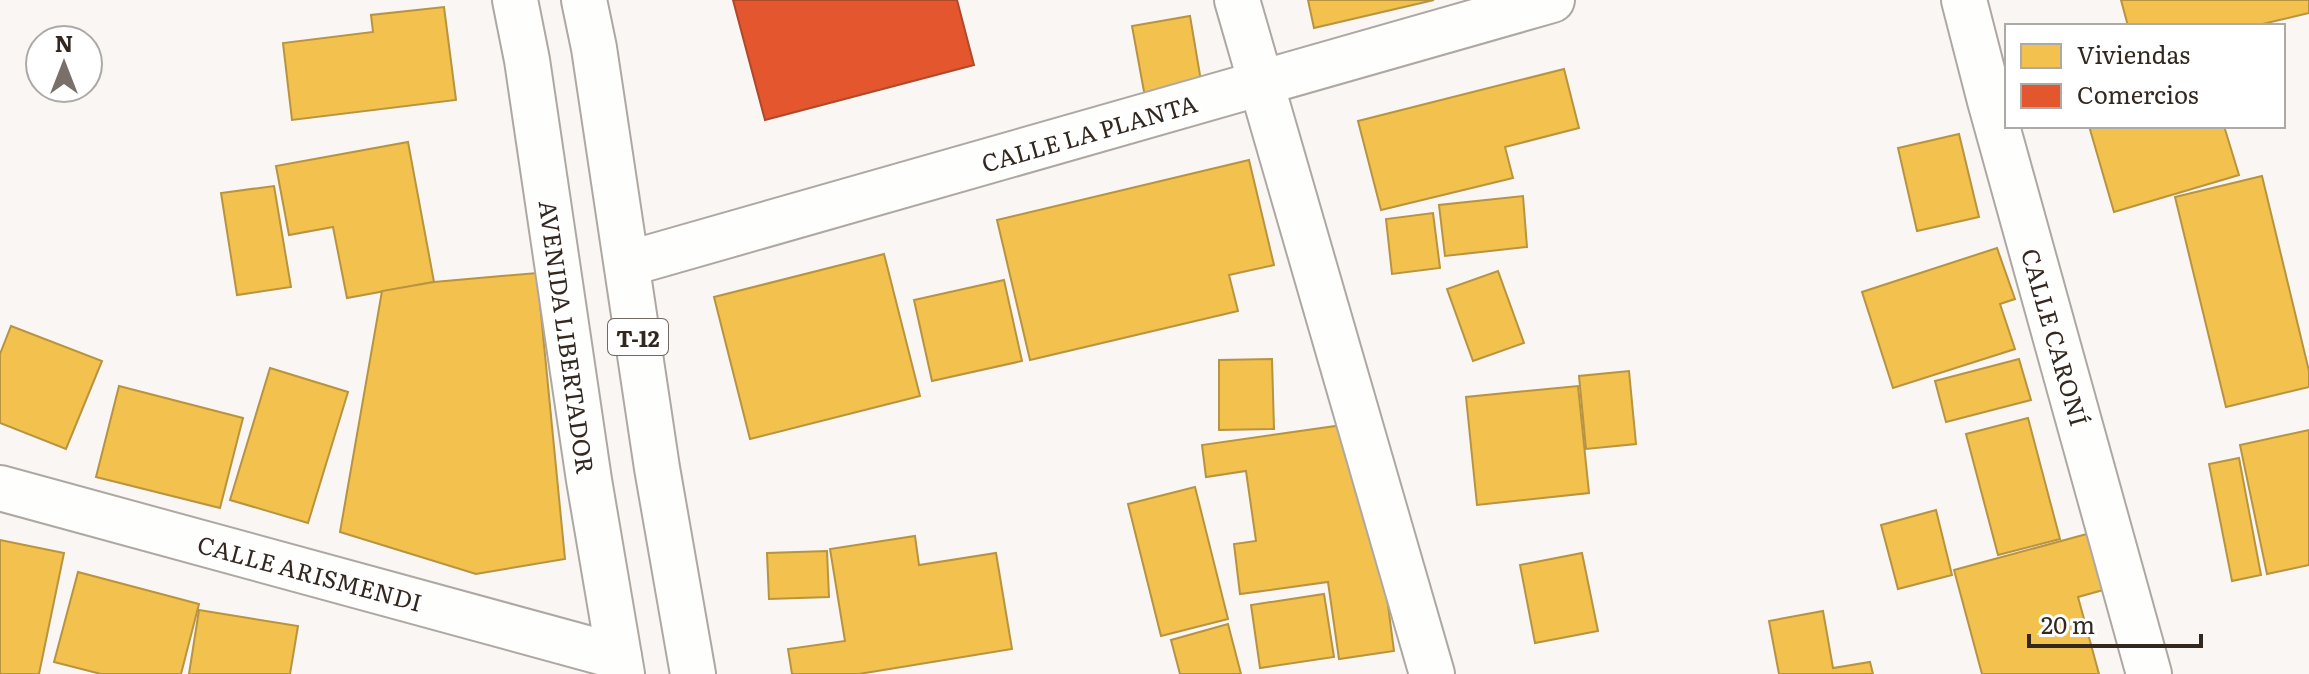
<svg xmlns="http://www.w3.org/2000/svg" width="2309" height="674" font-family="Literata,serif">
	<rect width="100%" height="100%" fill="#f9f6f3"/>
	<g fill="#f2c14e" stroke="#b89340" stroke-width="2">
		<path d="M1308 0H1434L1314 28Z"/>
		<path d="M2121 0H2309V13L2254 26H2128Z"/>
		<path d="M444 7 456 100 292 120 283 43 373 32 371 15Z"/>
		<path d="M1190 16 1202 87 1145 97 1132 26Z"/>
		<path d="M1564 69 1579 128 1505 147 1513 178 1381 210 1358 121Z"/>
		<path d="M2089 126H2224L2239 175 2114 212Z"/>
		<path d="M1959 134 1979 217 1917 231 1898 148Z"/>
		<path d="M408 142 434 282 347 298 333 227 289 235 276 166Z"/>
		<path d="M1249 160 1274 265 1229 275 1238 311 1030 360 997 220Z"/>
		<path d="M2262 176 2309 371V387L2226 407 2175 197Z"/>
		<path d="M274 186 291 287 237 295 221 193Z"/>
		<path d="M1523 196 1527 247 1445 256 1439 205Z"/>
		<path d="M1433 213 1440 268 1392 274 1386 219Z"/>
		<path d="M1997 248 2015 299 2000 304 2015 349 1893 388 1862 292Z"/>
		<path d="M884 254 920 396 750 439 714 297Z"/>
		<path d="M1498 271 1524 343 1473 361 1447 289Z"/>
		<path d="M537 273 565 559 476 574 340 532 382 291 434 282Z"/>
		<path d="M1004 280 1022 361 932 381 914 300Z"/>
		<path d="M11 326 102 361 66 449 0 423V354Z"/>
		<path d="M1272 359 1274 429 1219 430V360Z"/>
		<path d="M2019 359 2031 400 1946 422 1935 381Z"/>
		<path d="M270 368 348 392 308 523 230 500Z"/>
		<path d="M1629 371 1636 444 1586 449 1579 376Z"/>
		<path d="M119 386 243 418 220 508 96 477Z"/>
		<path d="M1578 386 1589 493 1477 505 1466 397Z"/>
		<path d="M2028 418 2060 539 1998 555 1966 434Z"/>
		<path d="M1364 422 1394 651 1339 659 1328 582 1240 594 1234 544 1256 541 1246 471 1206 477 1202 445Z"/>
		<path d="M2309 430V565L2267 574 2240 445Z"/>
		<path d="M2239 458 2261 575 2232 581 2209 464Z"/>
		<path d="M1195 487 1228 619 1161 636 1128 504Z"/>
		<path d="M1936 510 1952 575 1898 589 1881 525Z"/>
		<path d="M2109 528 2125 584 2078 597 2099 674H1982L1954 570Z"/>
		<path d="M915 536 919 565 996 553 1012 649 859 674H792L788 649 845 641 830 549Z"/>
		<path d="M0 540 64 553 39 674H0Z"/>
		<path d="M827 551 829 597 769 599 767 553Z"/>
		<path d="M1582 553 1598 631 1535 643 1520 565Z"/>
		<path d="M78 572 199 604 181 674H101L54 662Z"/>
		<path d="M1324 594 1334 657 1260 668 1251 605Z"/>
		<path d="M199 610 298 626 290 674H189Z"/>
		<path d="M1823 611 1833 668 1870 662 1873 674H1779L1769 621Z"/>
		<path d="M1228 624 1241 674H1180L1171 640Z"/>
	</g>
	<path fill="#e4572e" stroke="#af492a" stroke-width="2" d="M733 0H957L974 65 765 120Z"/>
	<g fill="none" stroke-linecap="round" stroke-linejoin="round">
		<g stroke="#aea8a3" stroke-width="48">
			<g id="street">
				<path d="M1237 0 1432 674"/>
				<path d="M1964 0 1990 101 2149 674"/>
				<path d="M627 264 1552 0"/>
				<path d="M0 488 619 657"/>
			</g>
		</g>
		<g stroke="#aea8a3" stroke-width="48">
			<g id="highway">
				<path d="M515 0 527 60 589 480 622 674"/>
				<path d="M584 0 594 48 657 468 693 674"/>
			</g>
		</g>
		<use href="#street" stroke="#fefefd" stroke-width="44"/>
		<use href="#highway" stroke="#fefefd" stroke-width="44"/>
	</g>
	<g text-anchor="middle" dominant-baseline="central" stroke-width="8" stroke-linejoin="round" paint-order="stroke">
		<rect fill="#fff" stroke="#706862" stroke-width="2" x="608" y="319" width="60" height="36" rx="6"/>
		<g font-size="22" font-weight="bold" fill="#32281f">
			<text x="638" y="337">T-12</text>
		</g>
		<g font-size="24" fill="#32281f" stroke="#fff">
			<text transform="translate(1089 132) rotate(-16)">CALLE LA PLANTA</text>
			<text transform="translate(568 337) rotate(82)">AVENIDA LIBERTADOR</text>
			<text transform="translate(2056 337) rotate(74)">CALLE CARONÍ</text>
			<text transform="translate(310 572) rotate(15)">CALLE ARISMENDI</text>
		</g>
	</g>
	<rect x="2005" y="24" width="280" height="104" fill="#ffffff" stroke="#ada9a5" stroke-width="2"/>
	<rect x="2021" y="44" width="40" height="24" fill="#f2c14e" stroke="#ada9a5" stroke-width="2"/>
	<text x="2077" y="64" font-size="24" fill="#32281f">Viviendas</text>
	<rect x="2021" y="84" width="40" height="24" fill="#e4572e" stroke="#ada9a5" stroke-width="2"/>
	<text x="2077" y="104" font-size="24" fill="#32281f">Comercios</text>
	<g transform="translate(64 64)"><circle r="38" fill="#ffffff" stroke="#ada9a5" stroke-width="2"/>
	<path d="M0-6L14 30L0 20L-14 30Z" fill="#787069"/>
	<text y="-12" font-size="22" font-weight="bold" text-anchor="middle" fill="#32281f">N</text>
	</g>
	<path d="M2029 634v12h172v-12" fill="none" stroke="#32281f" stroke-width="4"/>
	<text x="2041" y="634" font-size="24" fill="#32281f" stroke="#ffffff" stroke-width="6" paint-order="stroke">20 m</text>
</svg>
